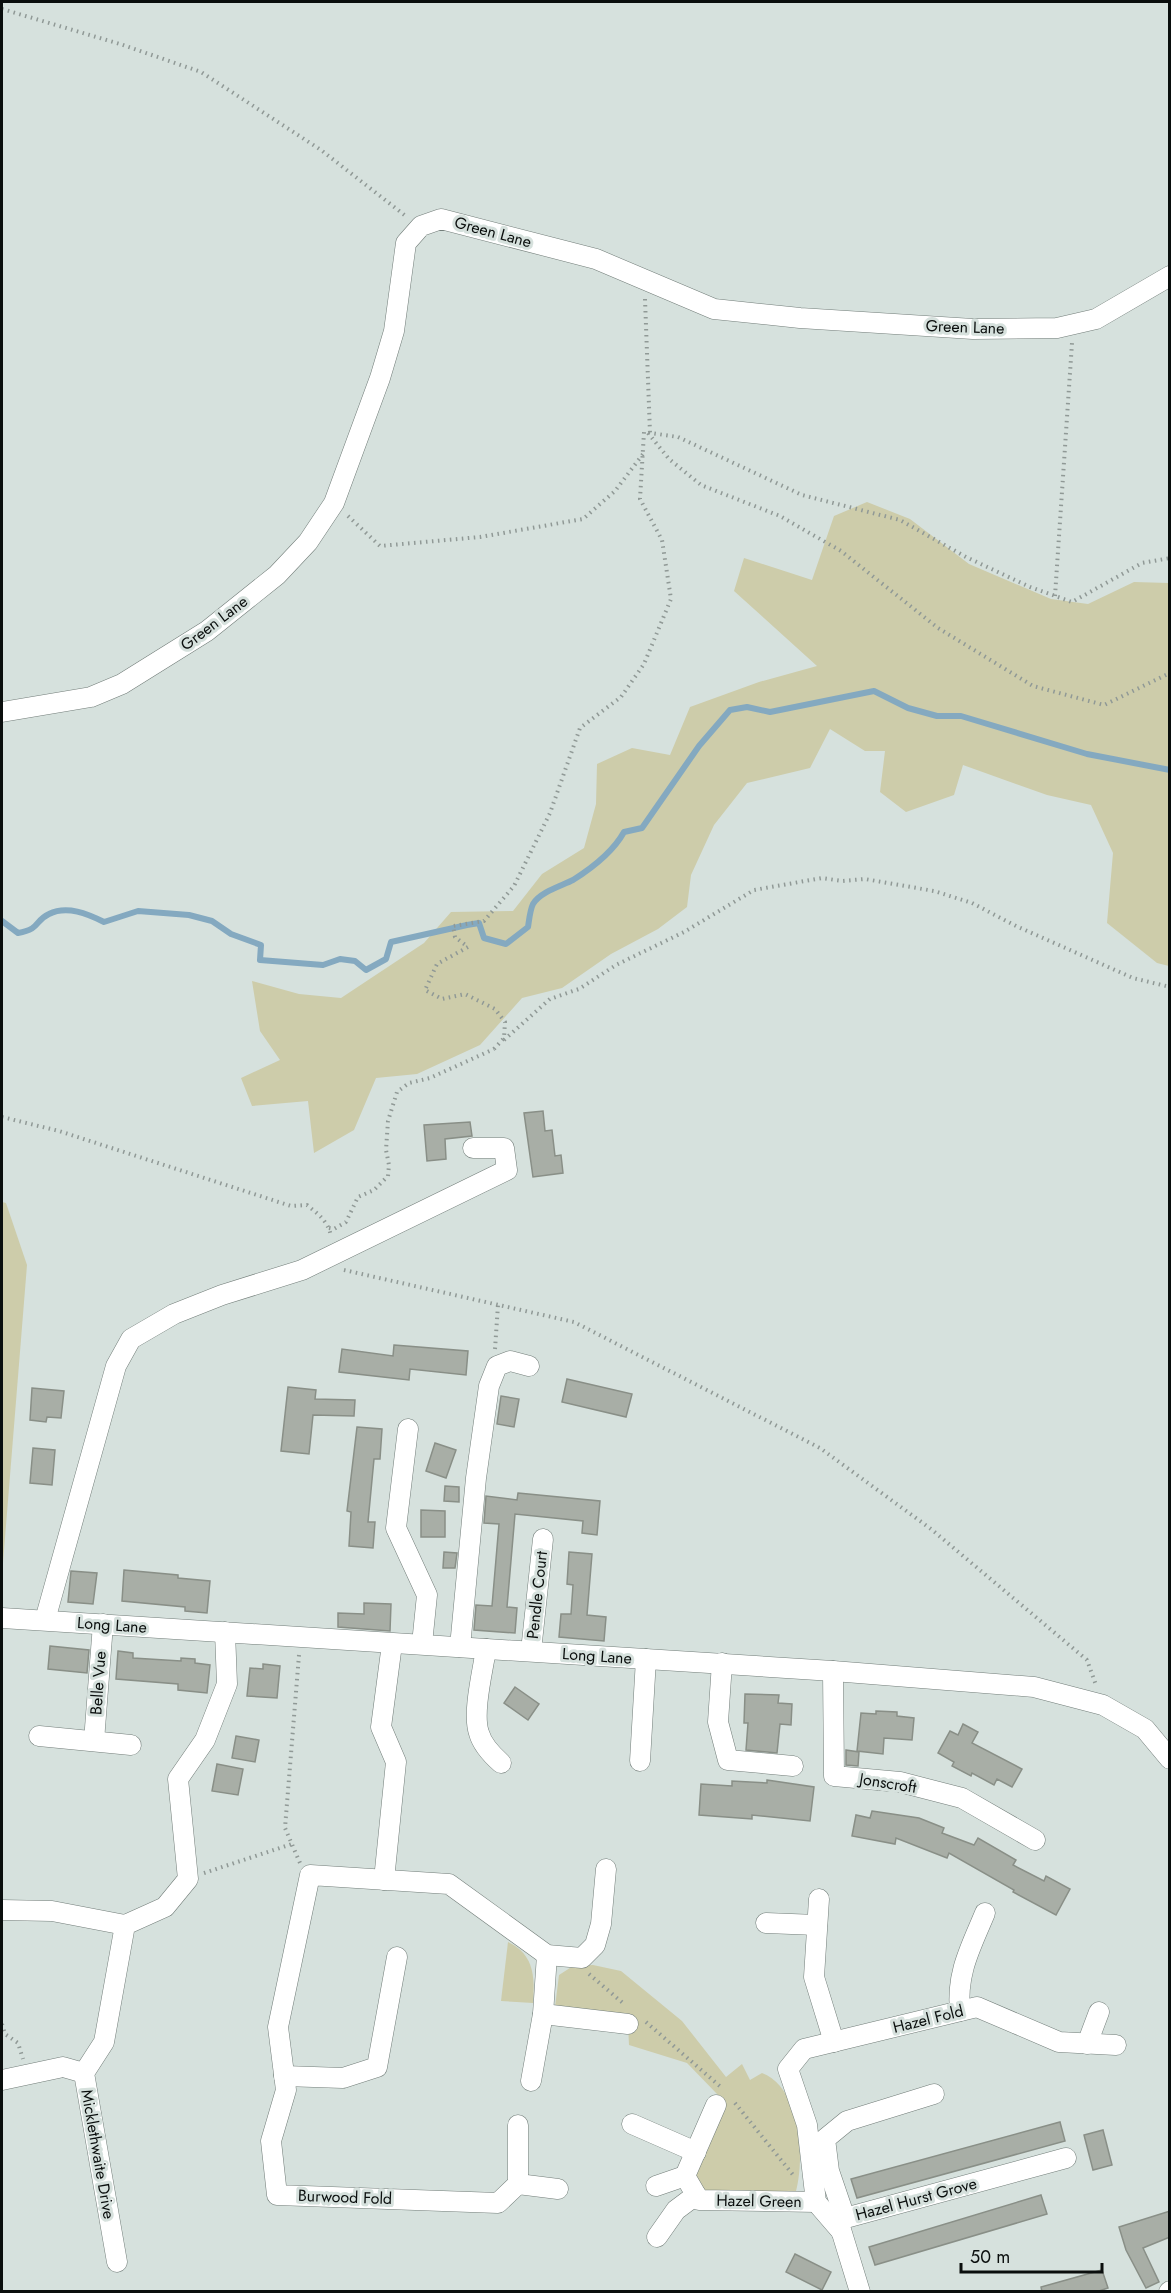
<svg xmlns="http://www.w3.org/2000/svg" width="1171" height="2293" font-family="Jost,sans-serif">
	<rect width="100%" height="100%" fill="#d6e1dd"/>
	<g fill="#cdccaa">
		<path d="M867 502 910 519 969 564 1051 599 1088 604 1134 582 1169 583V966L1157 963 1107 923 1113 853 1091 805 1047 795 963 765 954 795 906 812 880 792 885 751H865L830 729 810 768 747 783 714 825 691 875 687 907 658 929 611 954 562 988 522 998 480 1045 417 1074 376 1078 354 1130 314 1153 308 1101 252 1106 241 1078 280 1060 260 1031 252 981 299 994 341 998 424 943 451 912 513 911 542 874 584 848 596 804 597 764 632 748 670 755 690 707 759 682 817 666 734 591 744 558 812 580 834 516Z"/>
		<path d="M2 1202 6 1203 27 1265 2 1575Z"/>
		<path d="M508 1942C534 1954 535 1977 533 2003L501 2001Z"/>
		<path d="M593 1965 621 1971 682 2021 726 2077 742 2064 750 2080 762 2073C801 2088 805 2157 796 2191L702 2194 691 2164 718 2095 687 2063 629 2045 628 2024 554 2015 559 1975 573 1966Z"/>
	</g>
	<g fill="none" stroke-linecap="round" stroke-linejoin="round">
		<path stroke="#84a9c0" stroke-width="6" d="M2 921 18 933C41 929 34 921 49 914 67 905 88 914 104 922L138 911 189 915 212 921 231 934 261 945 260 960 323 965 340 959 355 961 366 970 386 959 391 942 467 925 479 923 484 938 506 944 528 927C529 921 530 910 533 904 540 892 561 886 573 880 592 868 613 852 624 832L642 828 699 746 730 710 747 707 770 712 874 691 908 708 937 716H961L1087 754 1170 770"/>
	</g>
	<g fill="#a8aea6" stroke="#898f87" stroke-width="1.5">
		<path d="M543 1111 545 1131 552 1130 555 1156 561 1155 563 1173 533 1177 524 1113Z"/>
		<path d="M470 1122 472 1136 445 1139 446 1159 427 1161 424 1125Z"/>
		<path d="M394 1345 468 1351 466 1375 410 1369 409 1380 339 1372 342 1349 393 1356Z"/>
		<path d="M567 1379 632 1394 626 1417 562 1402Z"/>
		<path d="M288 1387 316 1390 315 1399 355 1400 354 1416 313 1415 309 1454 281 1451Z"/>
		<path d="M32 1388 64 1391 61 1418 47 1417 46 1422 30 1420Z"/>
		<path d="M501 1396 519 1399 514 1427 497 1424Z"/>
		<path d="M357 1427 382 1429 380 1459H374L368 1522H375L373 1548 349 1546 351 1512 347 1511Z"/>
		<path d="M435 1443 456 1450 446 1478 426 1471Z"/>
		<path d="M33 1448 55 1450 52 1485 30 1483Z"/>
		<path d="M445 1486 459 1487V1502L444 1501Z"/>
		<path d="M518 1493 600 1501 597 1535 582 1533 583 1521 515 1514 507 1607 517 1608 515 1633 474 1630 476 1605 492 1606 499 1524 484 1523 486 1496 517 1500Z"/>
		<path d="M421 1510 445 1511V1537H421Z"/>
		<path d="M444 1552 457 1553 455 1568H443Z"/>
		<path d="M569 1552 592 1554 587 1615 606 1617 604 1641 559 1637 561 1614H571L573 1585 567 1584Z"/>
		<path d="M124 1570 178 1575V1578L210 1581 207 1613 185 1611V1607L122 1601Z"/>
		<path d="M71 1571 97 1573 93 1604 68 1602Z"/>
		<path d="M364 1603 391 1604 390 1631 338 1627V1613L364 1614Z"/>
		<path d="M50 1646 89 1650 87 1673 48 1669Z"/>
		<path d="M118 1651 133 1653V1658L181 1661V1658L195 1659V1663L210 1665 207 1693 178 1690V1684L116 1679Z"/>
		<path d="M263 1664 280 1666 277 1698 247 1696 250 1668 263 1669Z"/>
		<path d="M515 1687 539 1704 528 1720 504 1703Z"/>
		<path d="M745 1694 779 1695 778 1703 792 1704 791 1725 780 1724 777 1753 746 1750 748 1723H744Z"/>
		<path d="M876 1711 897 1712V1716L914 1718 912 1740 884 1738 883 1754 857 1751 861 1713 876 1714Z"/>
		<path d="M963 1724 978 1732 972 1743 1022 1769 1012 1787 997 1779 994 1785 972 1773 971 1776 952 1766 954 1762 938 1753 950 1731 958 1735Z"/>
		<path d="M236 1736 259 1740 255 1762 232 1758Z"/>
		<path d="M846 1750 859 1752 858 1766 846 1765Z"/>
		<path d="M217 1764 243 1769 238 1795 212 1791Z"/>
		<path d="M767 1780 814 1787 810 1821 752 1815V1819L699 1815 701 1784 732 1786V1781L767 1783Z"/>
		<path d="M872 1811 919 1818 944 1828 942 1833 974 1845 978 1838 1016 1860 1013 1865 1044 1881 1046 1876 1070 1889 1056 1915 1013 1892 1014 1890 949 1853 947 1858 896 1838 895 1844 852 1836 856 1815 870 1818Z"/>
		<path d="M1060 2122 1065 2141 857 2198 851 2179Z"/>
		<path d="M1103 2130 1112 2165 1093 2170 1084 2135Z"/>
		<path d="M1041 2195 1047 2214 875 2265 869 2247Z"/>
		<path d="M1170 2211V2237L1143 2248 1159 2282 1146 2288 1126 2250 1119 2227Z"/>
		<path d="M795 2254 831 2272 822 2290 786 2272Z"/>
		<path d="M1102 2270 1108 2288 1096 2292H1042L1041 2287Z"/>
	</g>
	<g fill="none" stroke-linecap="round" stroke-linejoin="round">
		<g stroke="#727d79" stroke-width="21">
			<g id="minor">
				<path d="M2 712 91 697 122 684 207 631 277 575 308 542 334 503 380 378 394 331 406 243 421 226 441 219 596 259 714 309 800 318 973 329 1057 328 1096 319 1170 276"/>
				<path d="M408 1429 396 1528 427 1595 422 1644"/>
				<path d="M2 1618 833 1671 1034 1687 1103 1705 1145 1729 1170 1759"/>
				<path d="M45 1620 116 1366 131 1339 174 1314 222 1295 302 1270 507 1170 504 1148H473"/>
				<path d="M460 1647 476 1478 489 1386 497 1366 510 1361 529 1366"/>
				<path d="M486 1649C483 1670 472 1713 479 1733 482 1744 492 1755 501 1763"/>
				<path d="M531 1651 543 1539"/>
				<path d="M722 1663 718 1722 728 1760 793 1766"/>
				<path d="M833 1671 834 1776 900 1782 962 1798 1035 1840"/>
				<path d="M39 1736 131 1745"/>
				<path d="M94 1741 103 1624"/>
				<path d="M640 1761 646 1659"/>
				<path d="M384 1880 396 1762 381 1727 392 1644"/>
				<path d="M819 1899 814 1977 834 2042"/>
				<path d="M2 1910 52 1911 125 1925"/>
				<path d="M766 1923 817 1925"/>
				<path d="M960 2011C956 1973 971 1947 985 1913"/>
				<path d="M543 2014 628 2024"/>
				<path d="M1087 2044 1099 2012"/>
				<path d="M284 2076 343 2078 377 2067 397 1957"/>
				<path d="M2 2080 63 2067 84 2073"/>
				<path d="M531 2081 543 2014 547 1955"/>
				<path d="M716 2105 685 2176 699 2200 816 2202"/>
				<path d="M632 2124 696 2152"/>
				<path d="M518 2125V2184L498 2203 277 2195 271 2141 286 2090 278 2027 310 1875 449 1884 547 1955 582 1958 595 1945 601 1924 606 1869"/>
				<path d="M518 2184 558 2189"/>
				<path d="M656 2186 685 2176"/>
				<path d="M845 2218 829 2171 825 2139 847 2121 934 2094"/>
				<path d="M841 2231 816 2202 807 2125 788 2069 804 2049 977 2007 1059 2042 1116 2045"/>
				<path d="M657 2237 676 2210 696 2195"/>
				<path d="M117 2262 84 2073 104 2042 125 1925 165 1907 188 1879 178 1779 205 1740 227 1684 225 1632"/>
				<path d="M860 2292 838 2220 1066 2158"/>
				<path d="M1169 2292 1170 2291"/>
			</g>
		</g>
		<g stroke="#909996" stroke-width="4" stroke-dasharray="1.5 4.5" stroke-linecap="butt">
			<path d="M2 9 120 44 201 72 321 150 407 217"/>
			<path d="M645 299 650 433"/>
			<path d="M648 433 669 459 701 485 780 516 841 551 938 628 1033 686 1104 705 1170 673"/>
			<path d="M348 516 380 546 480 537 583 519 615 491 643 454"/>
			<path d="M1055 596 1072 343"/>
			<path d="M504 1040 550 999 579 989 616 965 684 932 754 890 822 878 842 881 865 879 934 891 972 903 1016 926 1133 978 1170 987"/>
			<path d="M494 1049 504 1038 505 1022 495 1009 465 994 442 999 425 990 437 964 468 947 455 937 453 926 484 921 514 886 550 813 580 728 621 697 644 664 671 599 662 540 640 499 644 432 678 437 802 495 900 520 966 557 1030 587 1072 602 1142 563 1170 558"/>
			<path d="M2 1117 59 1131 291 1206 307 1205C318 1214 328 1221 331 1236"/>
			<path d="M329 1228 334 1229 346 1222 358 1197 374 1190 388 1176 389 1165 386 1150 388 1121 397 1092 409 1083 430 1078 494 1049"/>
			<path d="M344 1270 574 1322 820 1448 931 1529 1087 1660 1096 1685"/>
			<path d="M495 1349 498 1305"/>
			<path d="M299 1655 285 1828 300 1863"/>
			<path d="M204 1873 292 1844"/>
			<path d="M589 1974 624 2004"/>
			<path d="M646 2022 722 2088"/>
			<path d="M2 2024 5 2034 18 2043 23 2059"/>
			<path d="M735 2103 794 2176"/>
		</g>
		<use href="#minor" stroke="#fff" stroke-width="20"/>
	</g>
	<g text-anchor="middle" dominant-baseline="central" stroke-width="6" stroke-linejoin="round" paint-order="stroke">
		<g font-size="16" fill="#0a0e0d" stroke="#d6e1dd">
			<text transform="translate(493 232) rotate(15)">Green Lane</text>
			<text transform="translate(965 327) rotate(2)">Green Lane</text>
			<text transform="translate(214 623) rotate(-37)">Green Lane</text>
			<text transform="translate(537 1595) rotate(-84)">Pendle Court</text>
			<text transform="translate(112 1625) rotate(4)">Long Lane</text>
			<text transform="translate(597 1656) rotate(4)">Long Lane</text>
			<text transform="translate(98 1683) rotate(-86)">Belle Vue</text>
			<text transform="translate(888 1783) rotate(9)">Jonscroft</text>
			<text transform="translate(928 2019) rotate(-14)">Hazel Fold</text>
			<text transform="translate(98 2154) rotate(80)">Micklethwaite Drive</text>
			<text transform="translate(345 2197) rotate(2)">Burwood Fold</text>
			<text transform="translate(916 2199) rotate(-15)">Hazel Hurst Grove</text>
			<text transform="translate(759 2201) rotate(1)">Hazel Green</text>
		</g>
	</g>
	<rect width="1171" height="2293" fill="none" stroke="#0a0e0d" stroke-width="6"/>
	<path d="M961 2263v9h141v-9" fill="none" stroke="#0a0e0d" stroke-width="3"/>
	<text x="970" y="2263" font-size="18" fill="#0a0e0d" stroke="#d6e1dd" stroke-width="4.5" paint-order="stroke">50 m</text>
</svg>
